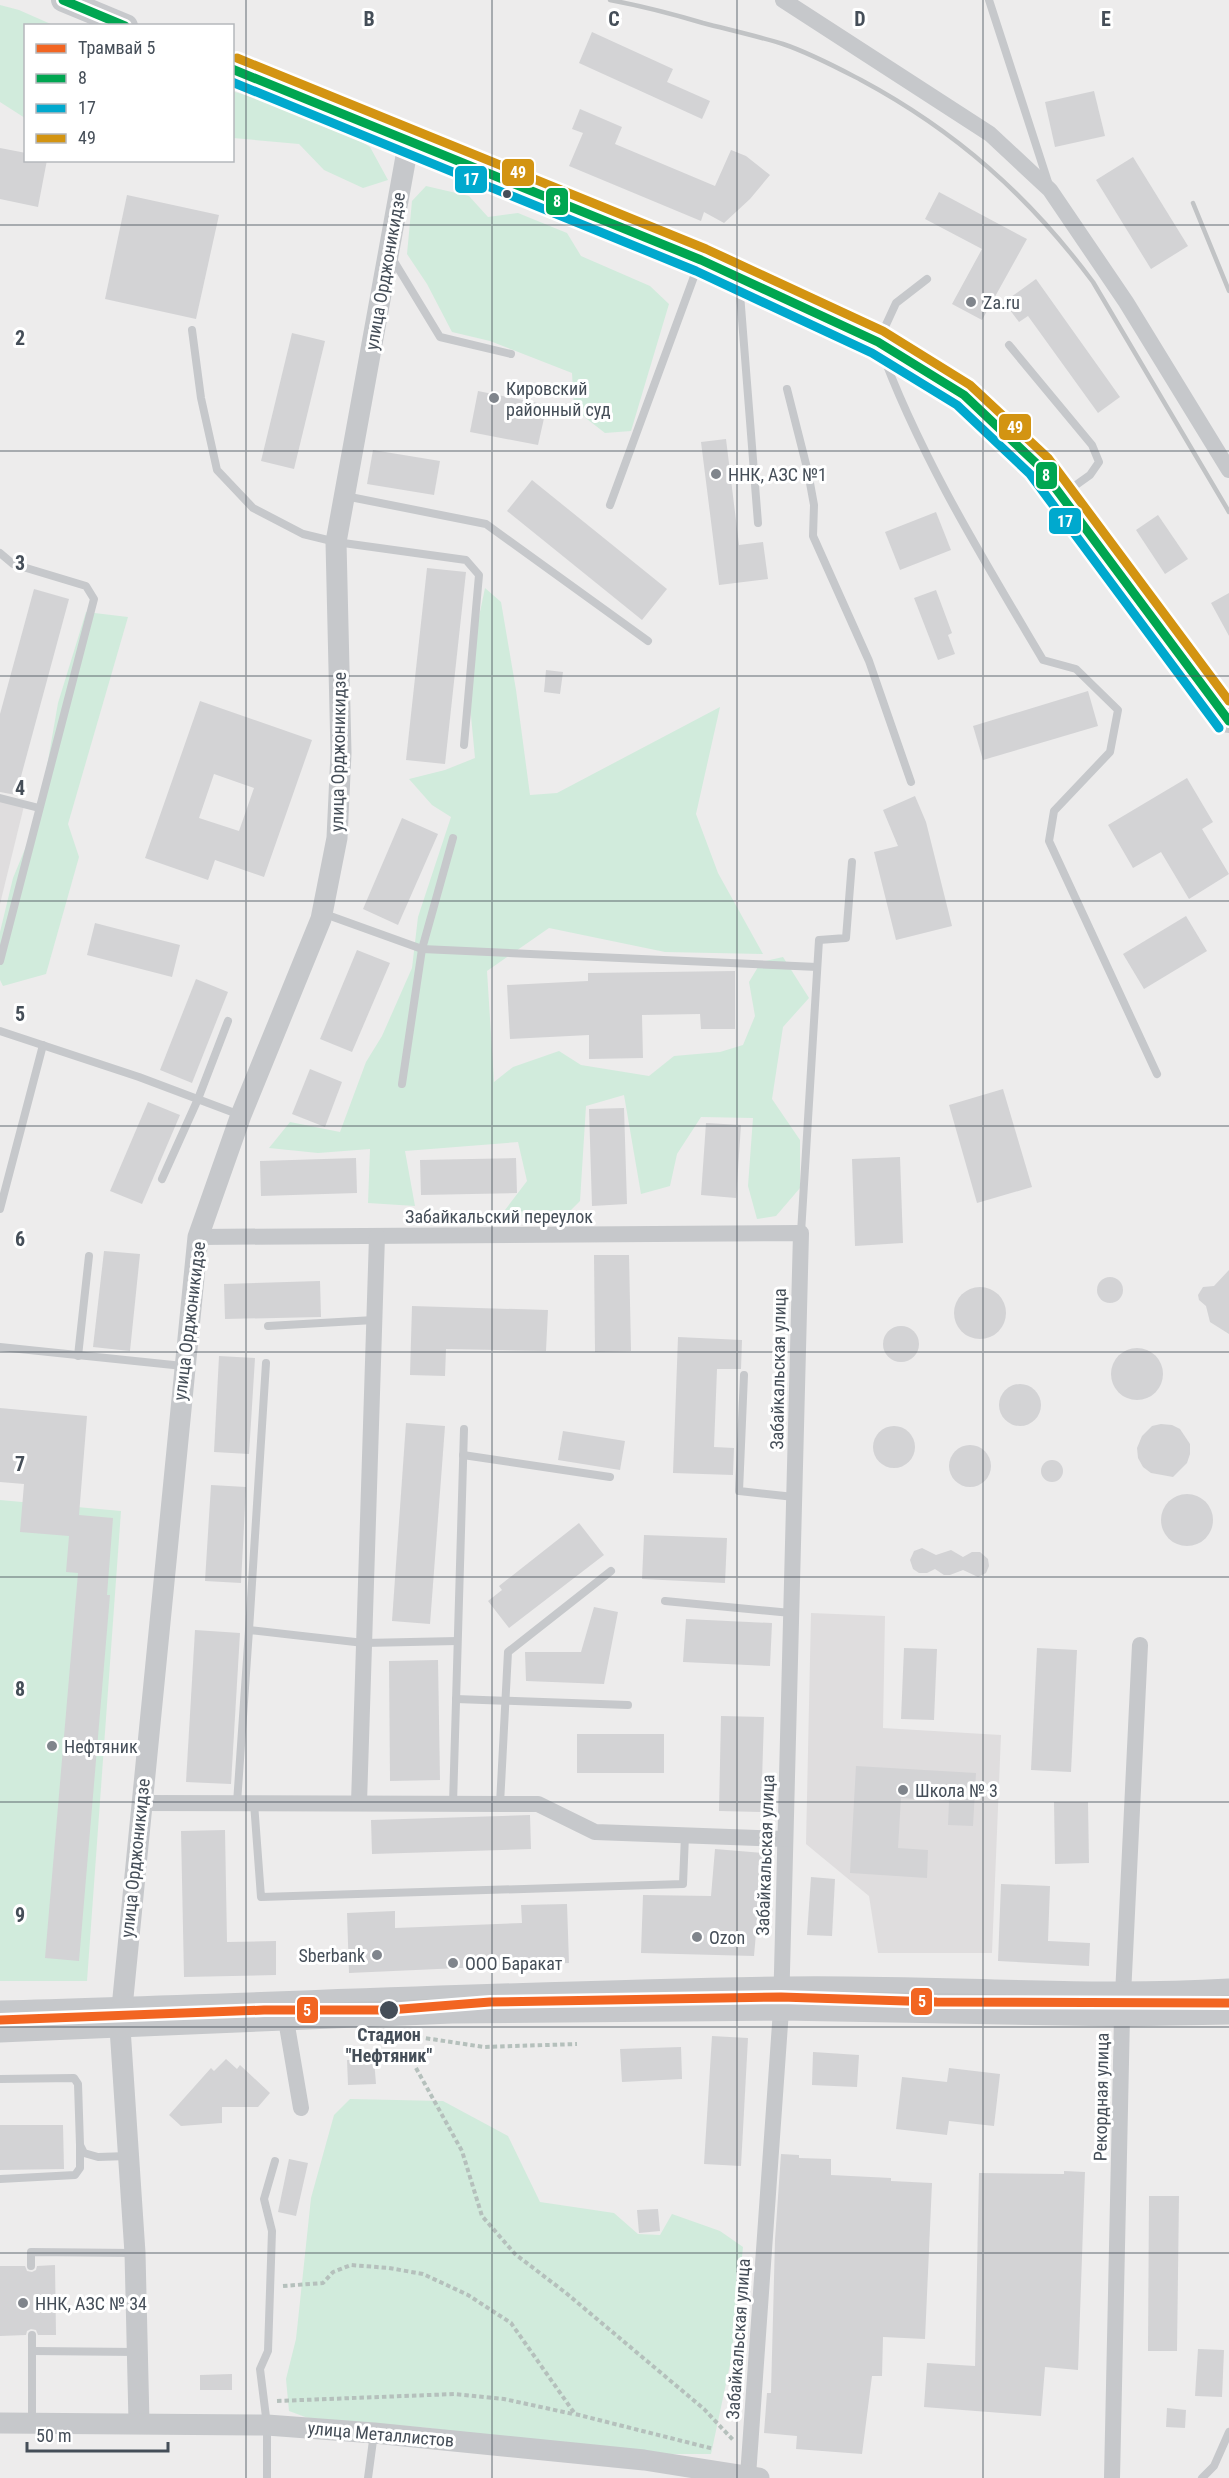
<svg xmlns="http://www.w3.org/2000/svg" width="1229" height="2478" font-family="'Roboto Condensed',sans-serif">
	<rect width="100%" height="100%" fill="#edecec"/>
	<g fill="#dfddde">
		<path d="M0 800 24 806 0 904Z"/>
		<path d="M811 1613 885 1616 883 1728 1001 1735 992 1953H878L869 1896 806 1844Z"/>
	</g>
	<g fill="#d1ebdc">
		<path d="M0 5 19 10 53 25 26 26 25 118 0 102Z"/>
		<path d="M232 91 326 120 370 147 388 180 363 188 324 170 299 144 233 138Z"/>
		<path d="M426 186 469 196 488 217 518 213 567 233 581 256 650 286 669 304 631 431 605 433 574 409 572 373 490 341 452 332 427 284 407 254 412 201Z"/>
		<path d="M485 588 501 602 516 690 530 795 557 793 720 707 696 814 718 873 763 954 665 952 549 928 487 971 494 1082 513 1067 559 1051 581 1065 649 1076 674 1056 720 1052 743 1045 755 1016 749 982 761 962 783 957 809 998 783 1027 772 1099 800 1140V1188L776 1216 757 1219 748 1186 753 1118 701 1117 677 1154 670 1186 641 1194 624 1095 586 1106 580 1201 566 1215 514 1218 505 1210 527 1181 518 1142 405 1151 415 1206 368 1203 370 1149 318 1153 269 1148 290 1122 340 1132 366 1062 382 1036 412 968 418 917 451 817 432 805 409 779 445 770 475 758 467 674Z"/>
		<path d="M86 612 128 617 68 824 79 857 46 974 3 986 0 980V932L13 878 32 832 41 801 58 703Z"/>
		<path d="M0 1500 121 1511 87 1981H0Z"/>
		<path d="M350 2099 443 2101 508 2136 540 2202 614 2213 638 2234 660 2235 672 2214 720 2231 743 2247 731 2360 711 2454H631L429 2428 308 2418 289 2411 286 2379 296 2339 311 2198 334 2115Z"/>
	</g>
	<g fill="#d3d3d5" fill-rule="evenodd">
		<path d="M592 32 673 69 667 82 710 101 702 119 579 63Z"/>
		<path d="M1094 91 1105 136 1055 147 1045 102Z"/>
		<path d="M580 109 622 127 615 144 715 186 731 150 746 156 770 175 750 199 724 223 704 212 701 221 569 166 583 133 572 129Z"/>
		<path d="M0 148 26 153V160H47L38 207 0 199Z"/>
		<path d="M1133 157 1188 246 1151 269 1096 180Z"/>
		<path d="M939 192 1027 239 982 320 952 304 982 249 925 219Z"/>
		<path d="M127 195 219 215 196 319 105 299Z"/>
		<path d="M1036 279 1120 397 1098 413 1028 316 1019 322 1004 302Z"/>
		<path d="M292 333 325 341 294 469 261 461Z"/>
		<path d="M478 391 547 405 538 445 470 432Z"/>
		<path d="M726 439 739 545 763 542 768 579 719 585 701 442Z"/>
		<path d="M373 450 440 461 434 495 367 484Z"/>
		<path d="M532 480 667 589 642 620 507 511Z"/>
		<path d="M936 512 951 550 900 570 885 532Z"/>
		<path d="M1158 515 1188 559 1165 574 1136 530Z"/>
		<path d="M427 568 466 572 445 764 406 760Z"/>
		<path d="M34 589 69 599 16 795 0 792V714Z"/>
		<path d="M936 590 952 633 948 635 955 654 938 660 914 598Z"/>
		<path d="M1229 593V636L1211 603Z"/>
		<path d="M546 670 563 672 560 694 544 692Z"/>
		<path d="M1088 691 1098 726 983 760 973 726Z"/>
		<path d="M200 701 312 740 264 877 215 860 208 880 145 858ZM214 774 254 788 239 831 199 818Z"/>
		<path d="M1187 778 1213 822 1202 829 1229 874 1189 899 1161 852 1133 868 1108 825Z"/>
		<path d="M915 796 926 822 952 926 896 940 874 852 898 846 883 810Z"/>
		<path d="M402 818 438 834 398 925 363 909Z"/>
		<path d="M1186 916 1207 951 1144 989 1123 954Z"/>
		<path d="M95 923 180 945 172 977 87 955Z"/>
		<path d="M357 950 390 963 352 1052 320 1039Z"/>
		<path d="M735 971V1029H701L700 1014 642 1015 643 1058 589 1059V1035L510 1039 507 985 588 981V973Z"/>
		<path d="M196 979 228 992 192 1083 160 1070Z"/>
		<path d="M310 1069 342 1082 325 1127 292 1114Z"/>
		<path d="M1003 1089 1032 1187 977 1203 949 1105Z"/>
		<path d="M148 1102 180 1115 142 1204 110 1191Z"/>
		<path d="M624 1108 627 1204 592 1206 589 1109Z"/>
		<path d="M706 1123 741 1125 736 1198 701 1195Z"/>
		<path d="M900 1157 903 1243 855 1246 852 1159Z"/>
		<path d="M356 1158 357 1193 261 1196 260 1161Z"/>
		<path d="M516 1158 517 1193 421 1195 420 1160Z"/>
		<path d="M104 1251 140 1254 130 1351 93 1347Z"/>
		<path d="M594 1255H629L631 1351 595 1352Z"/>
		<path d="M1229 1270V1334L1210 1322 1206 1306 1199 1300 1198 1295 1203 1287 1214 1286Z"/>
		<circle cx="1110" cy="1290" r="13"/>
		<path d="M320 1281 321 1317 225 1319 224 1284Z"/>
		<circle cx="980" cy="1313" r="26"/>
		<path d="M412 1306 548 1310 546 1351 446 1349 445 1376 410 1375Z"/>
		<circle cx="901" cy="1344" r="18"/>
		<path d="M678 1337 742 1340 741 1369H717L714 1447 734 1448 733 1475 673 1473Z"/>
		<circle cx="1137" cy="1374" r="26"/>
		<path d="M219 1356 255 1358 249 1454 214 1452Z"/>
		<circle cx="1020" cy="1405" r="21"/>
		<path d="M0 1408 87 1416 79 1515 113 1518 107 1595H110L79 1961 45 1958 78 1573 66 1572 69 1536 20 1532 24 1484 0 1482Z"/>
		<path d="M406 1423 445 1426 430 1624 392 1621Z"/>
		<path d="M1161 1424 1172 1425 1180 1429 1190 1444V1454L1187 1463 1173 1477 1151 1473 1143 1467 1138 1458 1137 1448 1142 1436 1152 1426Z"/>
		<circle cx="894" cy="1447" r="21"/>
		<path d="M563 1431 625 1441 620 1470 558 1460Z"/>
		<circle cx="970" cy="1466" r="21"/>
		<circle cx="1052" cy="1471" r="11"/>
		<path d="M211 1485 246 1487 241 1583 205 1581Z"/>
		<circle cx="1187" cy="1520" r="26"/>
		<path d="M579 1523 604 1555 509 1628 488 1601 502 1590 499 1586Z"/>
		<path d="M644 1535 727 1538 725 1583 642 1579Z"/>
		<path d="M922 1548 936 1555 951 1550 963 1557 972 1552H980L988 1559 989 1566 986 1573 978 1577 963 1570 950 1575H944L935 1569 927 1573H919L913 1569 910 1560 914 1551Z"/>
		<path d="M594 1607 618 1612 604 1684 526 1681 525 1652H581Z"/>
		<path d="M686 1619 772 1623 770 1666 683 1662Z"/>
		<path d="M195 1630 240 1633 231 1784 186 1782Z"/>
		<path d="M904 1648 937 1649 934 1720 901 1719Z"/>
		<path d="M1037 1648 1077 1650 1071 1772 1031 1770Z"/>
		<path d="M438 1660 440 1780 390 1781 389 1661Z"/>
		<path d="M721 1716 764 1717 761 1812 719 1811Z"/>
		<rect x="577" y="1734" width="87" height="39"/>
		<path d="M856 1766 976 1773 973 1826 948 1825 949 1801 901 1798 898 1848 928 1850 927 1878 850 1873Z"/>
		<path d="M1054 1802H1088L1089 1863 1055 1864Z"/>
		<path d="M530 1815 531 1849 372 1854 371 1820Z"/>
		<path d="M225 1830 227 1942 276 1941V1975L184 1977 181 1831Z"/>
		<path d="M715 1849 763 1853 754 1956 641 1953 643 1895 711 1896Z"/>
		<path d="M811 1877 835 1879 832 1936 807 1935Z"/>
		<path d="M1001 1884 1050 1886 1048 1941 1090 1943 1089 1966 998 1961Z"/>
		<path d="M567 1904 569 1963 349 1973 347 1913 395 1911V1928L522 1923 521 1905Z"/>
		<path d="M712 2036 748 2038 741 2166 704 2164Z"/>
		<path d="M681 2047 682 2079 622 2082 620 2049Z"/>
		<path d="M813 2052 859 2055 857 2087 812 2085Z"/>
		<path d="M226 2059 237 2069 240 2065 270 2093 258 2107H222V2123L181 2126 169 2115 211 2068 214 2071Z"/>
		<path d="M374 2059 376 2084 348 2085 347 2060Z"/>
		<path d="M949 2068 1000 2074 994 2126 949 2121 947 2135 896 2129 902 2077 947 2082Z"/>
		<path d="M0 2125H63L64 2169 0 2170Z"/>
		<path d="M781 2154 799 2155V2158L831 2159V2175L891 2178V2181L932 2183 925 2339 883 2337 882 2376H872L862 2454 796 2449 797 2436 764 2433 767 2393H771L775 2240Z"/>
		<path d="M289 2159 308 2163 296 2216 278 2212Z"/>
		<path d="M1064 2171 1085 2172 1078 2370 1045 2367 1041 2416 924 2407 927 2363 975 2366 979 2173 1064 2174Z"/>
		<path d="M1149 2196H1179L1177 2351H1148Z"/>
		<path d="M658 2209 660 2231 639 2233 637 2210Z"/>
		<path d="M55 2265 56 2335H38L36 2330 31 2329 27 2331 26 2335 0 2336V2266H25L27 2271 32 2272 36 2270 37 2266Z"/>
		<path d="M1198 2349 1224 2350 1222 2397 1195 2396Z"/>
		<path d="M232 2374V2390H200V2375Z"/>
		<path d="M1167 2408 1186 2410 1185 2428 1166 2427Z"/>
	</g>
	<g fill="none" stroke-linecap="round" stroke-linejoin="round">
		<g stroke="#b5c0bc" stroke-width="4" stroke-dasharray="4.5 3" stroke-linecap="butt">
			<path d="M411 2036 484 2047 577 2044"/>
			<path d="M416 2068 462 2151 482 2216 515 2254 566 2293 704 2409 734 2441"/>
			<path d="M283 2286 323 2283 333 2272 351 2265 389 2268 423 2274 468 2295 511 2323 575 2414 714 2449"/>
			<path d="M277 2401 455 2394 504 2399 573 2414"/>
		</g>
		<g stroke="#c6c8cb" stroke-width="8">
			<path d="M989 0 1048 182"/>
			<path d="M392 258 440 337 511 354"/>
			<path d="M927 279 896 303 878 342C919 455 982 557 1043 660L1076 669 1118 710 1110 752 1054 811 1049 841 1157 1074"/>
			<path d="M739 281 758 523"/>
			<path d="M192 330 201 398 217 470 253 508 303 534 336 542 466 560 479 575 464 745"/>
			<path d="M1009 345 1092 445 1099 462 1090 475 1062 495"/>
			<path d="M787 389 808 472 814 505 813 536 869 661 911 782"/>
			<path d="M345 496 486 524 648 641"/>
			<path d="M610 505 699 263"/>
			<path d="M0 553 13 564 86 586 94 599 0 961"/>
			<path d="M0 798 39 808"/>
			<path d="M322 913 422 949 817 967"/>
			<path d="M0 1031 139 1077 240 1115"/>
			<path d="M402 1084 422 949 453 838"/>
			<path d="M162 1179 198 1099 228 1021"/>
			<path d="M0 1209 43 1045"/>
			<path d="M801 1233 819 940 846 938 852 862"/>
			<path d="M268 1326 374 1320"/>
			<path d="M0 1347 183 1366"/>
			<path d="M78 1356 89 1256"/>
			<path d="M744 1375 739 1491 794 1497"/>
			<path d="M463 1455 610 1477"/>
			<path d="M665 1601 791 1613"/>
			<path d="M249 1630 266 1363"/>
			<path d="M456 1699 628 1705"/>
			<path d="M237 1803 249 1630 364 1643 457 1641"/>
			<path d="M254 1803 261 1897 683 1884 685 1835"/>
			<path d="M453 1804 464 1429"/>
			<path d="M500 1804 508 1652 611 1571"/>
			<path d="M0 2079 74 2078 78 2084 80 2145 84 2153 98 2157 128 2156"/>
			<path d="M0 2179 75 2175 80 2168V2146"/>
			<path d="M31 2266V2252L135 2253"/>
			<path d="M32 2351 136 2352"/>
			<path d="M32 2422V2335"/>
			<path d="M267 2478V2425L260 2369 268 2351 272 2231 264 2199 275 2161"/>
			<path d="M368 2478 374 2433"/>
			<path d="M1202 2478 1214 2466 1229 2432"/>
		</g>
		<g stroke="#c6c8cb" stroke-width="16">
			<path d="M783 0 990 134 1050 190 1126 302 1229 470"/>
			<path d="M198 1237 801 1233 781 2010 748 2476"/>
			<path d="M141 1803 538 1804 595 1832 785 1839"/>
			<path d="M359 1803 377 1236"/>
			<path d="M286 2020 301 2108"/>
			<path d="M1112 2478 1122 2016 1140 1645"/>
		</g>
		<g stroke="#c6c8cb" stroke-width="21">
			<path d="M0 2011C259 2004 519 1991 778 1987 928 1984 1079 1998 1229 1989"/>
			<path d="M0 2032 452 2013 781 2010 1122 2016 1229 2014"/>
			<path d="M139 2422 135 2253 120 2028 198 1237 241 1115 321 919 337 838 341 753 336 542 409 140"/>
			<path d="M0 2423 267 2425 374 2433 644 2460 759 2478"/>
		</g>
		<g stroke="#c7c9cc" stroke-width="24">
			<path d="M63 0 126 26"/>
			<path d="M232 69 701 260 878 342 964 395 1039 466 1229 721"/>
		</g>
		<path stroke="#c1c3c5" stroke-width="1.5" d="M0 2016C265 2008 531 1992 797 1992 941 1992 1085 2000 1229 1996"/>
		<g stroke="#c1c3c5" stroke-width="4.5">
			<path d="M610 0C642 6 673 14 703 23 730 30 757 36 783 44 810 53 836 67 861 80 956 131 1029 196 1093 282L1229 512"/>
			<path d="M1193 203 1229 291"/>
		</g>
		<g stroke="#fff" stroke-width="14">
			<g id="bus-1">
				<path d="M63 0 125 26"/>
				<path d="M232 69 701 260 878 342 964 395 1039 466 1229 721"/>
			</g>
		</g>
		<g stroke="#fff" stroke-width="14">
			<path id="bus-2" d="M232 82 696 271 872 353 957 405 1030 474 1219 728"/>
		</g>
		<g stroke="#fff" stroke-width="14">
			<path id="bus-3" d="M237 58 706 249 883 331 970 385 1048 458 1229 701"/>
		</g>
		<use href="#bus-1" stroke="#00a651" stroke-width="9"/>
		<use href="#bus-2" stroke="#00a9ce" stroke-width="9"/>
		<use href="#bus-3" stroke="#d39412" stroke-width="9"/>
		<g stroke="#fff" stroke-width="14">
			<path id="tram-1" d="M0 2020 264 2010H389L490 2002 781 1997 937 2002 1229 2003"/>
		</g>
		<use href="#tram-1" stroke="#f26522" stroke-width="9"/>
	</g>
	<path fill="none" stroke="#454e58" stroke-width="1.5" stroke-opacity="0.55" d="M246 0V2478M492 0V2478M737 0V2478M983 0V2478M0 225H1229M0 451H1229M0 676H1229M0 901H1229M0 1126H1229M0 1352H1229M0 1577H1229M0 1802H1229M0 2027H1229M0 2253H1229"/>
	<g fill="#454e58" stroke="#fff" stroke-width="2">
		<circle cx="507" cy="194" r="5"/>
		<circle cx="389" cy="2010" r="10"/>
	</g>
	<g fill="#80858c" stroke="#fff" stroke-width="2">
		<circle cx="971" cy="302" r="6"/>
		<circle cx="494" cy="398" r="6"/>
		<circle cx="716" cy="474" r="6"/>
		<circle cx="52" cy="1746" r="6"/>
		<circle cx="903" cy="1790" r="6"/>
		<circle cx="697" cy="1937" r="6"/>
		<circle cx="377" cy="1955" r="6"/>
		<circle cx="453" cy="1963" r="6"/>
		<circle cx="23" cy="2303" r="6"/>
	</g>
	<g text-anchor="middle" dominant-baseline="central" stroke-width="6" stroke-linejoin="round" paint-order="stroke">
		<g font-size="18" fill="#454e58" stroke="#fff">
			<text transform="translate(385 271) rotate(-80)">улица Орджоникидзе</text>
			<text transform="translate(338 752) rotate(-89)">улица Орджоникидзе</text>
			<text x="499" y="1216">Забайкальский переулок</text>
			<text transform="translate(189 1321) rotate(-83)">улица Орджоникидзе</text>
			<text transform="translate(778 1369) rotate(-89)">Забайкальская улица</text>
			<text transform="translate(765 1855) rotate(-88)">Забайкальская улица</text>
			<text transform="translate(135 1858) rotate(-84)">улица Орджоникидзе</text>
			<text transform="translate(1101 2097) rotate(-89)">Рекордная улица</text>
			<text transform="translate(738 2339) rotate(-86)">Забайкальская улица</text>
			<text transform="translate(381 2434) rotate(5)">улица Металлистов</text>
		</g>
		<g font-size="18" fill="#454e58" stroke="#fff" text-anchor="start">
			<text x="983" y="302">Za.ru</text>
			<text x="506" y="388">Кировский<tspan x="506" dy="21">районный суд</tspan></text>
			<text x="728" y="474">ННК, АЗС №1</text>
			<text x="64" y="1746">Нефтяник</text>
			<text x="915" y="1790">Школа № 3</text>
			<text x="709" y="1937">Ozon</text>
			<text x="365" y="1955" text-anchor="end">Sberbank</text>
			<text x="465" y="1963">ООО Баракат</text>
			<text x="35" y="2303">ННК, АЗС № 34</text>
		</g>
		<g font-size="18" font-weight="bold" fill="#454e58" stroke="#fff">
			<text x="389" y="2034">Стадион<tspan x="389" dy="21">"Нефтяник"</tspan></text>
		</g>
	</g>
	<g font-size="20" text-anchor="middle" font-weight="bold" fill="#454e58" stroke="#fff" stroke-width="6" stroke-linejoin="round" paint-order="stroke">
		<text x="369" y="26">B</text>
		<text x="614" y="26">C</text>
		<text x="860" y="26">D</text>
		<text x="1106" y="26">E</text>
		<text x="20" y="345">2</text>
		<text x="20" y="570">3</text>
		<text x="20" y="795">4</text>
		<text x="20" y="1021">5</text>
		<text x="20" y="1246">6</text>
		<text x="20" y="1471">7</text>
		<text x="20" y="1696">8</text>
		<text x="20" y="1922">9</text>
	</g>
	<g stroke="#fff" stroke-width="2">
		<rect x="501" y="158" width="34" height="29" rx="6" fill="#d39412"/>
		<rect x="454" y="165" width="34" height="29" rx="6" fill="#00a9ce"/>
		<rect x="545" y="187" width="24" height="29" rx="6" fill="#00a651"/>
		<rect x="998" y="413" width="34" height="28" rx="6" fill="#d39412"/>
		<rect x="1035" y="461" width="23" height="29" rx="6" fill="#00a651"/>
		<rect x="1048" y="507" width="34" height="28" rx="6" fill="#00a9ce"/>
		<rect x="910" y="1987" width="23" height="29" rx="6" fill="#f26522"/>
		<rect x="296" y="1996" width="23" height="28" rx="6" fill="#f26522"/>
	</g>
	<g font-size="16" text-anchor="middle" font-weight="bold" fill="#fff">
		<text x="518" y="178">49</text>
		<text x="471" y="185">17</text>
		<text x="557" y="207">8</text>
		<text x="1015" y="433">49</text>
		<text x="1046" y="481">8</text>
		<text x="1065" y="527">17</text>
		<text x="922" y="2007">5</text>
		<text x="307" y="2016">5</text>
	</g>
	<rect x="24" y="24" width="210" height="138" fill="#ffffff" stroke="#b5b8bc" stroke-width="1.5"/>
	<rect x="36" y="44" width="30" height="9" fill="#f26522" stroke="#b5b8bc" stroke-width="1.5"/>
	<text x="78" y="54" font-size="18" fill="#454e58">Трамвай 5</text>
	<rect x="36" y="74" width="30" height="9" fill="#00a651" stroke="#b5b8bc" stroke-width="1.5"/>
	<text x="78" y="84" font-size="18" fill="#454e58">8</text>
	<rect x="36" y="104" width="30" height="9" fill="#00a9ce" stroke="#b5b8bc" stroke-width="1.5"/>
	<text x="78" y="114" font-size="18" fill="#454e58">17</text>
	<rect x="36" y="134" width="30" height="9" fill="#d39412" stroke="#b5b8bc" stroke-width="1.5"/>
	<text x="78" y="144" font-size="18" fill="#454e58">49</text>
	<path d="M27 2442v9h141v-9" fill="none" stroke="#454e58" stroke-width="3"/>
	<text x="36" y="2442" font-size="18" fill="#454e58" stroke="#ffffff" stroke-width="4.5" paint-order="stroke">50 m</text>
</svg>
